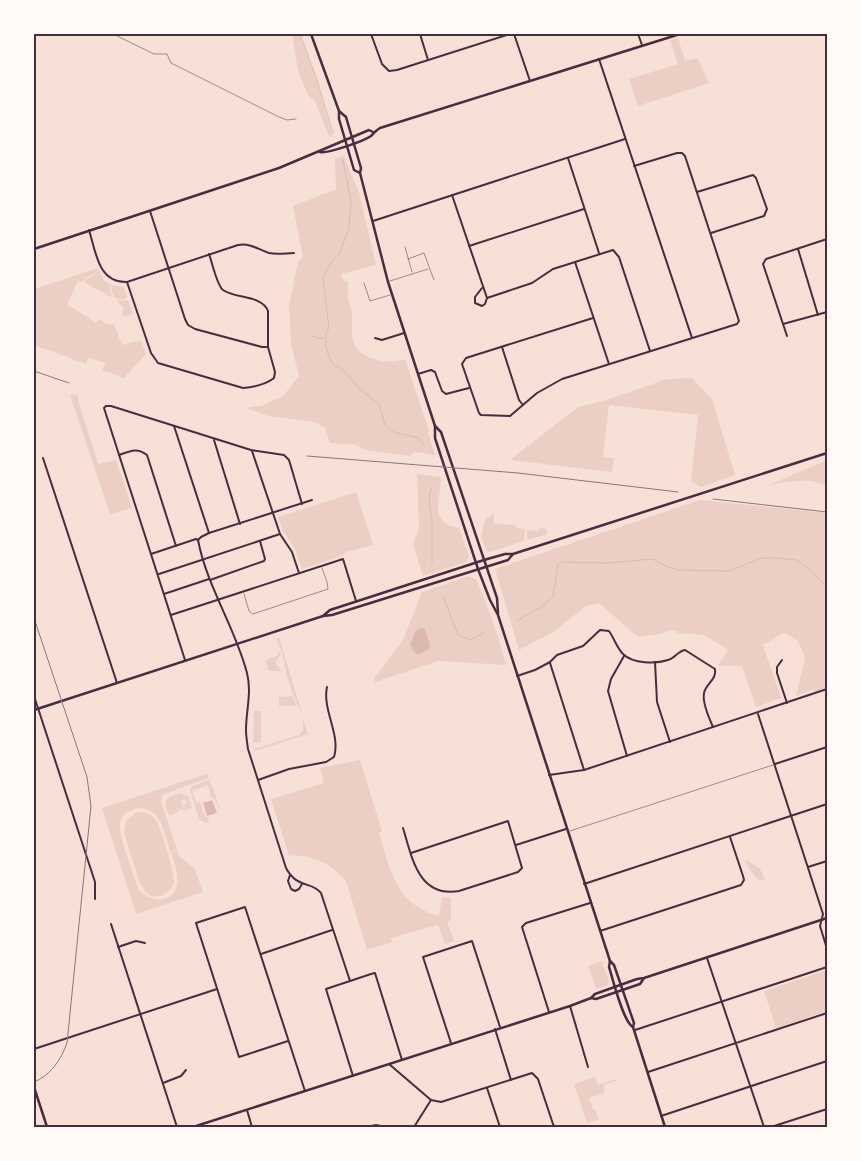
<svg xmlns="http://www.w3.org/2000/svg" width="861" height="1161" font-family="'Archivo Narrow',sans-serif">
	<rect width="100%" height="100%" fill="#f7e1d7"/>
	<g fill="#ebcfc5">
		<path d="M292 34H300L317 82 333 137 329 136 315 101 308 95 298 71Z"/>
		<path d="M678 38 685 61 698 58 709 83 638 106 629 79 678 64 670 40Z"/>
		<path d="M343 155 359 192 376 265 341 274 343 280 348 282C348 287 348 292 348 297 349 302 351 307 352 312 353 320 351 328 352 336 355 360 387 365 405 359L429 431 428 432 435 455 415 452 410 456 365 450 357 445 330 443 325 428 315 422 268 416 246 408 264 405 283 396 299 376 291 344 289 306 298 262 303 258 293 206 336 189 335 159Z"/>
		<path d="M98 268 99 270 81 282 78 281 67 304 96 323 99 319 107 324H114L122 345 141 340 146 354 124 378 102 370 106 363 88 358 86 364 34 345V289Z"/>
		<path d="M99 271 105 281 111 285 110 292 113 298 83 282Z"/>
		<path d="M112 285 124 287 127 298 120 300C113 297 110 292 112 285Z"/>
		<path d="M115 299 120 301 128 300 133 314 125 317 122 314 124 308Z"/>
		<path d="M692 378 712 399 735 475 701 487 691 481 698 415 609 405 603 457 614 458 612 472 510 460 578 407 606 400 667 379Z"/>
		<path d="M78 394V400L98 464 116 460 132 508 110 514 70 395Z"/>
		<path d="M827 460V486C809 477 788 481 769 485Z"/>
		<path d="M417 474 441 477C441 499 428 523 459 528L469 556 466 562 423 576 413 544 419 528Z"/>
		<path d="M356 492 373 545 347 552 342 556 302 569 294 547 283 531 278 517Z"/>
		<path d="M700 500 827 513V688L814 693V689L796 696 805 658 798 641 784 633 763 645 781 698 756 707 742 666H719L718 665 728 650 704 635 678 633 673 630 660 634 639 637 632 632 599 603 586 606 552 633 519 650 495 569Z"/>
		<path d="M493 514H494V524L516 525V528L525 529 524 541 490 552 487 551 481 537 485 520Z"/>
		<path d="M540 527 546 529 548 534 527 540V530L539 531Z"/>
		<path d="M468 576 477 580 494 624 506 665 438 661 375 682 374 678 403 640 422 592Z"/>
		<path d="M279 637 303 717 294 697 287 676 282 652 276 639Z"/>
		<path d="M280 651 281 655 276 660C276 665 279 669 283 671H269L265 660 277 656Z"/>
		<path d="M292 696 297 706H279V697Z"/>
		<path d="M254 711H261V742L253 743Z"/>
		<path d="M303 719 308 734 255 751 254 749 299 735 303 730Z"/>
		<path d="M360 760 382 831 379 833C390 870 396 905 439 916L442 897 451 898V920L447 922 454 941 445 944 438 925 391 938 392 942 367 950 347 884C338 866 309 853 289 856L271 799 324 783 320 768Z"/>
		<path d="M209 773 208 778 162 795 161 802 177 849 170 851C163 830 160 802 132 810 125 812 121 817 120 824 119 838 134 876 139 890 150 902 174 905 177 884 179 874 174 862 171 852L177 850 178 855 195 869 203 892 136 914 102 808Z"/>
		<path d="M209 780 215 793 220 813 214 798 212 799 208 785 192 791 196 803 200 802 205 817H208L209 822 205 823 199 819 190 790 192 786Z"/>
		<path d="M180 793 188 796 192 808 185 811 183 805 187 803 185 799 181 801 184 810H181L175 808 179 811 170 816C162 802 165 797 180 793Z"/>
		<path d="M141 812C146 813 151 814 155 819 161 827 175 874 174 884 169 894 161 898 150 896L145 891 140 884 124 833 126 821 135 813Z"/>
		<path d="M747 860 760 869 765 879 759 881C753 874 748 869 745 861Z"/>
		<path d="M602 961 609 981 608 985 596 989 588 966Z"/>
		<path d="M827 970V1011L776 1028 764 991Z"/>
		<path d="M595 1077 598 1085 616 1079V1081L603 1085 605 1093 589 1098 593 1110H595L599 1119 587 1123 574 1084Z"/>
	</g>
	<g fill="#dcb8b0">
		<path d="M420 628 425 629 430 645 429 649 418 655 414 652 410 645 416 631Z"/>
		<path d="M212 800 217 813 207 816 203 803Z"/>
	</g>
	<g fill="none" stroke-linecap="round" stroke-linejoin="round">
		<g stroke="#dcb8b0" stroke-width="1">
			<path d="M300 34 316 77 333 133"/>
			<path d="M343 160 351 202 349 229 339 254 331 262 323 278 329 328 326 333V348L331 362 336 367 339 366 362 391 379 404 385 425 388 428 394 432 419 438 424 445"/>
			<path d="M311 336 325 339"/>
			<path d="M431 488 429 500 432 520V563"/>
			<path d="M443 596 458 635 470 640 485 632"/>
			<path d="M518 620 541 607 553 597 558 564 563 562 607 563 653 559 667 567 680 570 729 571 762 558H777L796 560 811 570 827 588"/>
		</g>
		<g stroke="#4a2c40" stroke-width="0.5">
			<path d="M113 34 154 54H167L171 63 279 117 287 120 296 119"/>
			<path d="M405 247 412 272"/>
			<path d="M408 259 424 253 434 280"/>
			<path d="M390 281 428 269"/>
			<path d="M364 283 370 301 390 295"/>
			<path d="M244 594 249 611 253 614 328 589 327 582 322 568"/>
			<path d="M570 831 773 765"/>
		</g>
		<g stroke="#4a2c40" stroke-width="2">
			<path d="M371 34 382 64 389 71 397 70 510 34"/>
			<path d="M420 34 428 60"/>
			<path d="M514 34 530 81"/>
			<path d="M638 34 642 45"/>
			<path d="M599 59 692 338"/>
			<path d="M568 158 599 253"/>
			<path d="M697 192 753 175 756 178 767 209 764 216 711 233"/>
			<path d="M452 195 487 298 532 283 553 269 613 250 619 257 650 351"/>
			<path d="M150 211 185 319 188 325 195 329 262 347H268"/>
			<path d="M373 221 625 139"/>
			<path d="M89 230C96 252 98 283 127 282L238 245C251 243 257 249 269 253 277 255 287 253 294 253"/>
			<path d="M469 246 584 209"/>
			<path d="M798 249 818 315"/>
			<path d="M575 262 609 364"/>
			<path d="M127 282 151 353 158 363 243 388C254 387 265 385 274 378L275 372 268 347V311C262 295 236 299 223 290 217 286 212 262 209 254"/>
			<path d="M482 288 475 297V303L482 306 485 304 487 298"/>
			<path d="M593 318 466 358 462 364 479 413 481 415 510 416 537 393 562 379 737 324 739 321 685 156 682 153H677L634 166"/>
			<path d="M783 324 827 312"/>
			<path d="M787 336 763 264 766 259 827 239"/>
			<path d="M375 338 382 340 404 333"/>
			<path d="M502 347 519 400 523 405"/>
			<path d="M418 374 431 370 435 372 442 391 446 394 469 388"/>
			<path d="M174 426 209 533"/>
			<path d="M214 440 240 524"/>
			<path d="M252 451 280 534 292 552 299 573"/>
			<path d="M119 455C130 451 137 447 147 455L176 546"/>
			<path d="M43 458 117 683"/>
			<path d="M312 500 209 533 201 537 198 540C207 587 235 627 247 673 252 693 246 710 246 730 246 736 247 742 248 749L286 868C297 889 312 881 321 893L350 981"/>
			<path d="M151 554 196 539 198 540"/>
			<path d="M159 574 280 534"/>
			<path d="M210 580 264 561 265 559 260 541"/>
			<path d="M164 594 209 579"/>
			<path d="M171 615 343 559 356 601"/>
			<path d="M624 656 611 679 608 691 627 756"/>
			<path d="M185 660 104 408 106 406H111L251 450 284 455 289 460 302 504"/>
			<path d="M782 660 777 667V673L787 703"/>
			<path d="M655 662 657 702 670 742"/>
			<path d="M550 663 584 770"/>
			<path d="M517 676 535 670 550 662 557 655 583 646 600 630 609 631C614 638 617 648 623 654 633 664 656 664 668 660 675 658 678 651 685 650L715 669C717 680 706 683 704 693 702 703 709 718 713 727"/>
			<path d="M34 696 95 882V899"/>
			<path d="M758 714 823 914 820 926 827 949"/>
			<path d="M775 764 827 747"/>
			<path d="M549 775 584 770 827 689"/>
			<path d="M258 780 289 769 326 762 334 757C341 735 322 710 327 687"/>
			<path d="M403 828C412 857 418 898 459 891L518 872 522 868 508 821 411 853"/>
			<path d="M516 845 566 829"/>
			<path d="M808 867 827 861"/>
			<path d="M290 875 288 881 291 889 295 891 299 889 302 884"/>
			<path d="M584 884 827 804"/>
			<path d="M111 924 177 1127"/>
			<path d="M600 931 741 885 744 880 743 876 730 837"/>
			<path d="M118 947 136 941 145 943"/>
			<path d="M261 954 332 930"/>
			<path d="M707 958 764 1127"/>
			<path d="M570 1006 588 1067"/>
			<path d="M549 1012 522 927 526 923 590 903"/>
			<path d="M495 1029 511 1080"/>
			<path d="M635 1030 827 967"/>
			<path d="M288 1041 239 1057 196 923 245 907 305 1091"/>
			<path d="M451 1043 423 957 472 941 500 1027"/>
			<path d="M34 1049 217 989"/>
			<path d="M389 1064 431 1100 441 1102 532 1073 538 1079 554 1127"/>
			<path d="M648 1072 827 1013"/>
			<path d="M353 1076 326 989 371 974 375 973 402 1060"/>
			<path d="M163 1083 181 1076 186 1070"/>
			<path d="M487 1088 500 1127"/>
			<path d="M247 1110 252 1127"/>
			<path d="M661 1116 827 1061"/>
			<path d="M366 1127 376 1125 386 1127"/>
			<path d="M414 1127 431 1100"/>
			<path d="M771 1127 827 1109"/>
		</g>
		<g stroke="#4a2c40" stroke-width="2.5">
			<path d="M591 998 596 999 640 984 644 978"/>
			<path d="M34 1087 47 1127"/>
			<path d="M193 1127 570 1006 591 998 595 994 637 979 644 978 827 918"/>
		</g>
		<g stroke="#4a2c40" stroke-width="2.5">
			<path d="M311 34 339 111V119L354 170 360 173"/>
			<path d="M339 111 346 117 361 168 360 173 388 282 435 426V438L478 569 490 600 498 615 610 961 609 967C613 979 623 1022 633 1027"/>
			<path d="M320 152C327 154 364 141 371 136 374 133 375 131 380 128L680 34"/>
			<path d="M34 249 279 168 369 130 373 132"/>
			<path d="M435 426 441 432 497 598 498 613"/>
			<path d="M323 616 330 610 484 560 505 554H513L827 453"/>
			<path d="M34 710 323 616 332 615 508 560 513 554"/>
			<path d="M610 961 614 965 634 1023 633 1027 665 1127"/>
		</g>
		<g stroke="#8f747c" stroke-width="1">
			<path d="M34 371 69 383"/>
			<path d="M307 456 518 473 678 492"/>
			<path d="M713 499 827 512"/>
			<path d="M34 618 87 777 91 806 67 1043C61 1060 50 1076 34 1082"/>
		</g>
	</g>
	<rect width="861" height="1161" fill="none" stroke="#fffaf5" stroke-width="70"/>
	<rect x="35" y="35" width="791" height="1091" fill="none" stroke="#4a2c40" stroke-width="2"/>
</svg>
